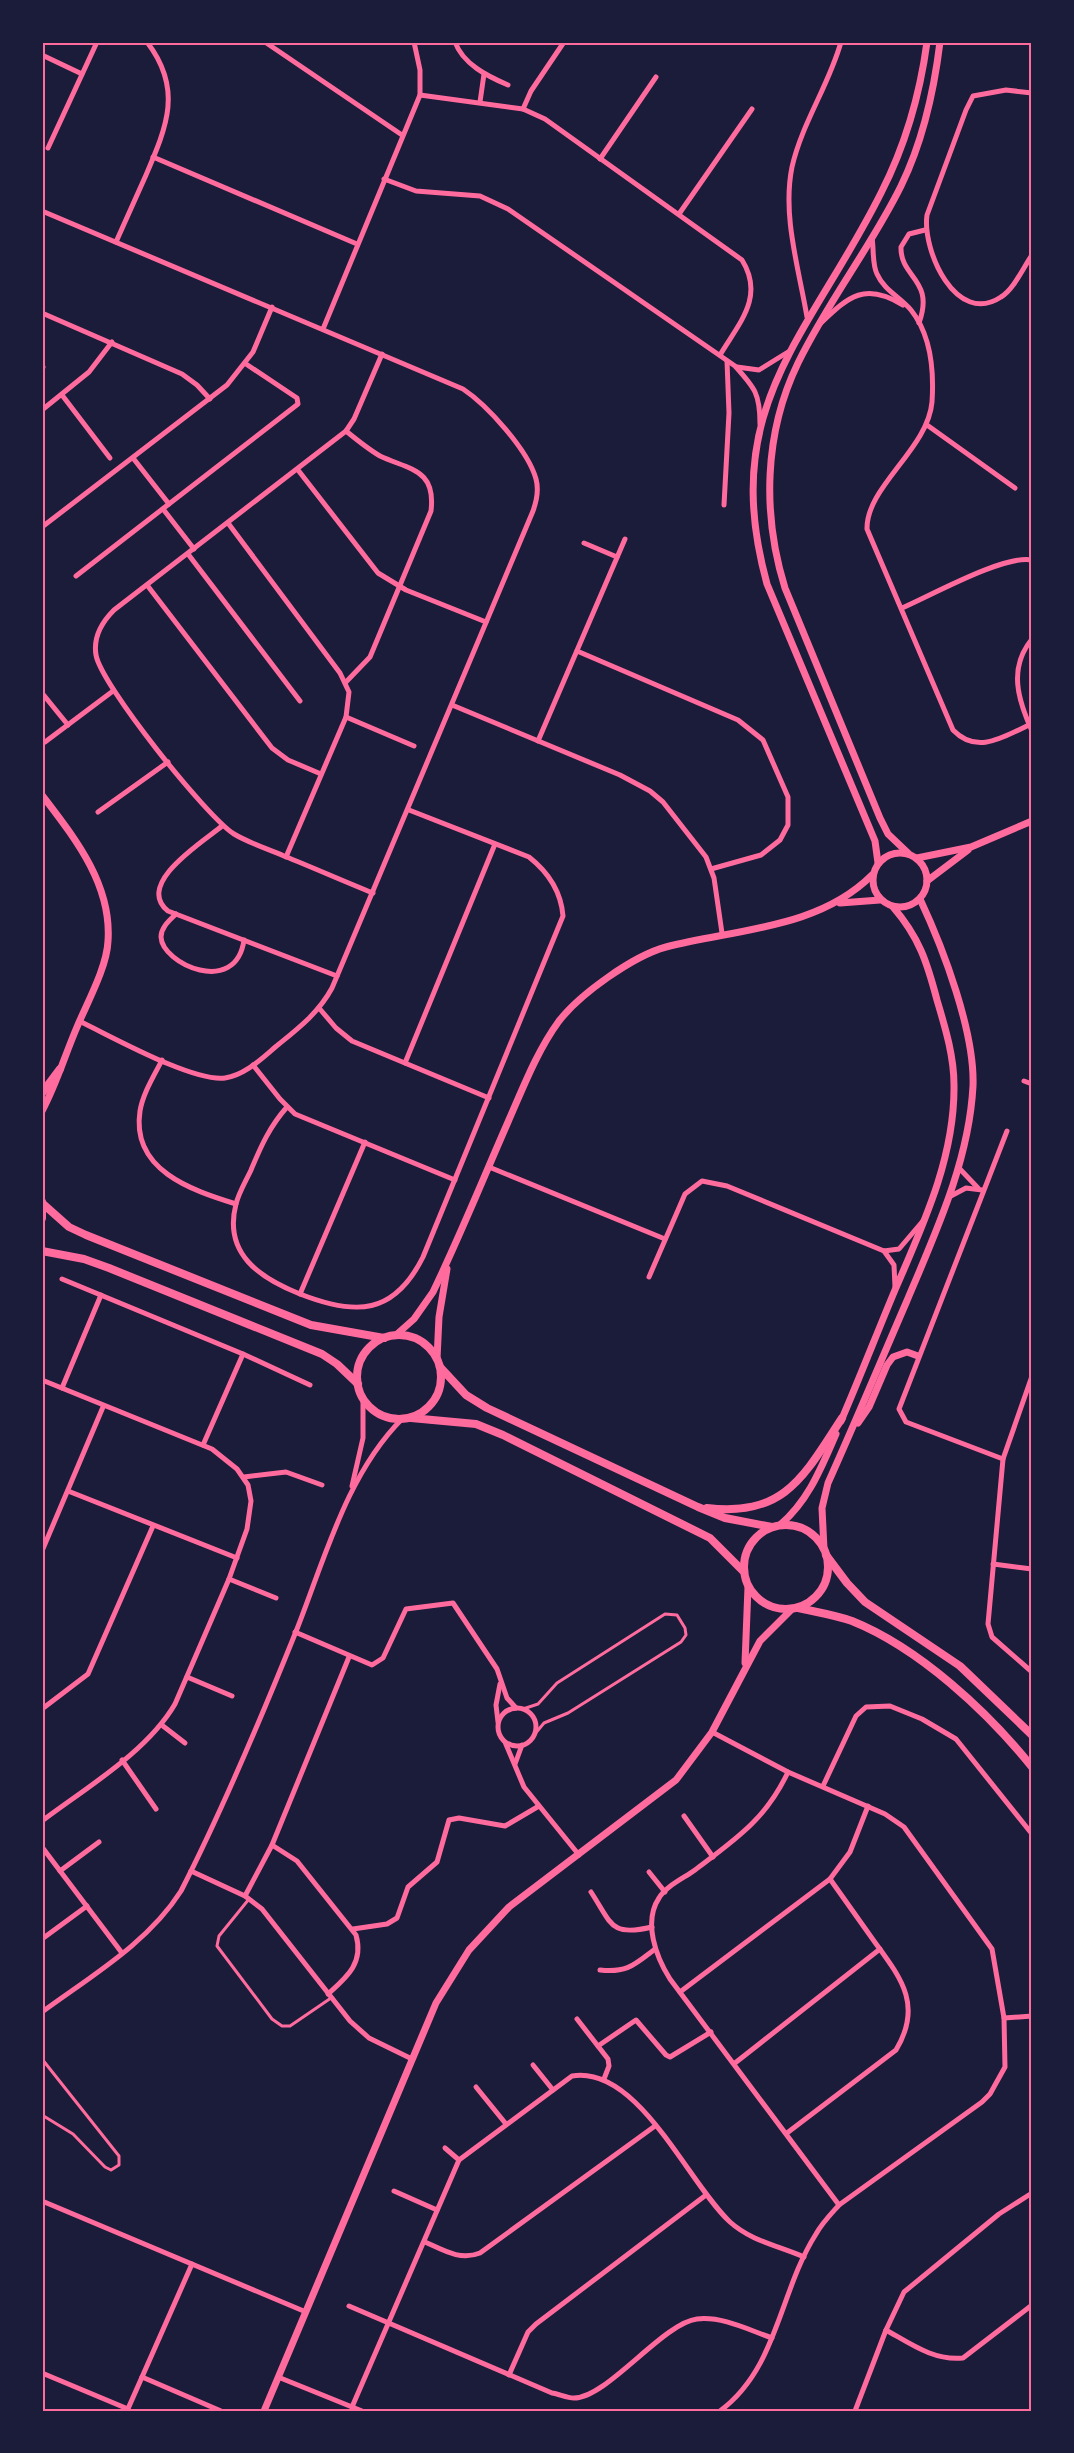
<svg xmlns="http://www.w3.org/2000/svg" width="1074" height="2453" font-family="Ubuntu,sans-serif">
	<rect width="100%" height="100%" fill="#1b1b3a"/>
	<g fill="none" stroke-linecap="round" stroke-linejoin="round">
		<g stroke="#ff6b9d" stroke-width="3">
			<path d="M523 1709 538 1704 557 1683 665 1614 677 1615 685 1628 686 1635 681 1642 568 1713 544 1723 534 1735"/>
			<path d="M249 1899 219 1936 217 1946 272 2019 282 2026H290L331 1998"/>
			<path d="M42 2059 119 2156V2165L111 2170 105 2167 73 2134 42 2115"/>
		</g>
		<g stroke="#ff6b9d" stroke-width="5">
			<path d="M265 42 402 135"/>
			<path d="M455 42C463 64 487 76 508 85"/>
			<path d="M42 55 82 74"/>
			<path d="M1032 93 1006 90 973 96 966 110 927 215C922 250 956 327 1001 297 1014 289 1023 268 1032 255"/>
			<path d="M420 95 523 109 545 119 742 260C765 297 739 323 720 355"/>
			<path d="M480 102 484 74"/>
			<path d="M523 109 531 91 564 42"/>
			<path d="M48 148 97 42"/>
			<path d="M153 157 357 244"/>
			<path d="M600 159 656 77"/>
			<path d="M384 179 416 191 480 196 508 209 735 366C755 388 760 394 760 424"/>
			<path d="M42 211 463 389C487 405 528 450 536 479 539 490 537 500 533 511L332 988C319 1012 300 1027 279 1044 263 1057 246 1075 225 1078 192 1082 111 1036 79 1021"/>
			<path d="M679 214 752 109"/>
			<path d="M872 238C874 249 872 264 877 274 884 290 900 297 911 310 931 335 934 372 932 402 928 449 866 487 867 529L953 730C977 755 1003 737 1029 725"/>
			<path d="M116 242C126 220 136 197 146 175 167 126 183 89 147 42"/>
			<path d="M42 313 182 374 197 385 210 399"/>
			<path d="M807 317C799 269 782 216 792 167 802 123 829 85 841 42"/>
			<path d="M821 323C849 296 865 282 903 305"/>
			<path d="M919 323C935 279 900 278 901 247L909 234 925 230"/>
			<path d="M323 329 420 95V70L414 42"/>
			<path d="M42 367H43"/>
			<path d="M737 367 759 370 788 352"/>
			<path d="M62 395 110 458"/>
			<path d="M42 410 89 372 112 342"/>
			<path d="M927 425 1015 488"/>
			<path d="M346 431C357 440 368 449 380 456 410 470 436 469 431 511L370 657 346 682"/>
			<path d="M133 458 169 504"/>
			<path d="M298 470 378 573 406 590 486 622"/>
			<path d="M724 505 729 413 727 361"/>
			<path d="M163 509 194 549"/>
			<path d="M228 523 340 673 349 692 346 717 286 857"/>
			<path d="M42 527 227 385 253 352 272 307"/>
			<path d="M584 543 617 557"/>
			<path d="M188 554 300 701"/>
			<path d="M76 576 298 404 297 398 246 364"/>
			<path d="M147 585 272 748 288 760 321 774"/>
			<path d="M902 608C930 596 1005 554 1032 560"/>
			<path d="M1032 639C1008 668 1018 700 1032 731"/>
			<path d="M577 651 738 720 763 740 788 797V825L780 840 761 855 711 869"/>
			<path d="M42 693 68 725"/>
			<path d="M452 705 620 775 650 791 663 802 706 857 714 878 722 933"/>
			<path d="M346 717 414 746"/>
			<path d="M538 741 625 539"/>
			<path d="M45 742 113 691"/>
			<path d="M98 812 168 762"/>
			<path d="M222 826C204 841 134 884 168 911L337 976"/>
			<path d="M373 893C343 881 314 868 284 856 268 849 249 843 234 834 207 817 101 685 96 655 93 637 102 622 114 610L346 431 354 419 382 354"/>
			<path d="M176 914C170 920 161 927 161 937 162 964 236 997 244 940"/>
			<path d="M319 1008 336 1028 352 1041 489 1098"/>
			<path d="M162 1060C154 1076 143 1093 140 1111 131 1170 191 1190 236 1204"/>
			<path d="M405 1063 495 844"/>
			<path d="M253 1065 280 1099 295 1114 455 1180"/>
			<path d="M1024 1081 1032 1084"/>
			<path d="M287 1107C270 1126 261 1146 251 1170 246 1181 239 1192 236 1204 223 1254 260 1278 300 1294 356 1316 394 1315 423 1257L563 916C561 891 548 872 529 857L409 810"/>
			<path d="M489 1167 665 1239"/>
			<path d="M958 1167 978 1188"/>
			<path d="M949 1197 966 1188 982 1190"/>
			<path d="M884 1251 894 1265 895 1287"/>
			<path d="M649 1277 685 1194 702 1181 727 1186 884 1251 899 1249 922 1222"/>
			<path d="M62 1279 243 1354 310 1385"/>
			<path d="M300 1294 365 1142"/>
			<path d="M1032 1376 1003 1459 988 1624 992 1637 1032 1672"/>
			<path d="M42 1380 212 1449 237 1469 248 1485 251 1501 247 1529 229 1579 175 1704C147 1752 87 1787 42 1821"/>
			<path d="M62 1388 101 1295"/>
			<path d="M203 1445 243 1354"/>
			<path d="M1003 1459 906 1422 899 1409 1007 1131"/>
			<path d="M244 1477 286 1472 322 1485"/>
			<path d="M352 1486 363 1438V1398"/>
			<path d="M68 1491 237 1558"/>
			<path d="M42 1551 103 1407"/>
			<path d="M993 1564 1032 1569"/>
			<path d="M229 1579 276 1598"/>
			<path d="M295 1632 372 1665 383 1658 406 1609 453 1603 497 1669 507 1698 516 1708"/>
			<path d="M187 1677 232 1696"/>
			<circle cx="517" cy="1727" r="19"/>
			<path d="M42 1709 88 1674 153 1526"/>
			<path d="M498 1722 496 1705 500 1684"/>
			<path d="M163 1726 185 1743"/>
			<path d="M712 1732 788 1772 885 1814 904 1827 992 1949 1004 2018 1005 2067 990 2094 982 2102 839 2205C831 2214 822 2223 816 2234 779 2292 778 2368 720 2411"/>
			<path d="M505 1742 524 1787 579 1855"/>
			<path d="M122 1760 156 1809"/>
			<path d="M515 1764 522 1745"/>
			<path d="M788 1772C766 1819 736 1839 695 1870 684 1878 666 1886 659 1898 643 1922 656 1957 670 1979L839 2205"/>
			<path d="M823 1786 856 1716 866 1707 890 1706 922 1719 956 1739 1032 1834"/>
			<path d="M684 1816 713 1857"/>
			<path d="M272 1845 297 1861 356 1935C364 1963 347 1977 328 1994"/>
			<path d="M42 1847 122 1953"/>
			<path d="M60 1871 99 1842"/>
			<path d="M191 1871 245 1896 262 1909 350 2021 369 2038 412 2059"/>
			<path d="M649 1872 665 1892"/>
			<path d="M591 1892C612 1924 610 1937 652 1927"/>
			<path d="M245 1896 272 1845 349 1657"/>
			<path d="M353 1929 387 1924 397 1918 408 1887 437 1862 449 1820 459 1818 505 1826 539 1806"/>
			<path d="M42 1939 87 1906"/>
			<path d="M600 1970C627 1973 634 1965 655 1949"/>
			<path d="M680 1992 830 1879 850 1852 868 1806"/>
			<path d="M42 2012C91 1976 148 1943 181 1891 224 1807 262 1716 297 1629 325 1558 347 1474 402 1419"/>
			<path d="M1004 2018 1032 2016"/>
			<path d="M577 2019 608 2059 609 2066 604 2079"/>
			<path d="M598 2046 636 2020 666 2055 670 2057 711 2032"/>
			<path d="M735 2063 880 1949"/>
			<path d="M533 2065 553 2090"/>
			<path d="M476 2087 506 2124"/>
			<path d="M787 2133 896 2050C923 2005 901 1978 874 1941 859 1920 845 1900 830 1879"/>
			<path d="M445 2148 459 2160"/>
			<path d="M394 2191 437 2210"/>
			<path d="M42 2201 306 2312"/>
			<path d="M425 2242C443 2250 460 2261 480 2253L655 2126"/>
			<path d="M349 2306 552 2393C559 2394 567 2398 574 2398 607 2398 663 2323 697 2319 722 2316 749 2330 772 2338"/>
			<path d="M886 2330C911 2344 934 2361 963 2358L1032 2305"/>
			<path d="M42 2373 128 2409"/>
			<path d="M509 2375 528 2332 536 2324 706 2195"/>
			<path d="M142 2377 221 2411"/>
			<path d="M278 2377 362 2411"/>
			<path d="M352 2407 459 2160 572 2076C638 2065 688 2183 730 2222 751 2241 779 2246 804 2257"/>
			<path d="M127 2411 192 2264"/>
			<path d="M855 2411 886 2330 904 2292 999 2214 1032 2193"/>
		</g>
		<g stroke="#ff6b9d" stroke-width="7">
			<path d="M42 795C74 837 112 884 108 941 107 967 87 1003 77 1027 65 1055 56 1085 42 1111"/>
			<circle cx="900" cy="880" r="27"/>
			<path d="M908 853 888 834 880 818 785 588C762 514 764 433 798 363 828 301 871 247 901 186 923 141 934 91 940 42"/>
			<path d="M917 858 971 847 1032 821"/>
			<path d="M878 863 875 841 767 584C718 406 809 337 881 193 905 146 920 94 927 42"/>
			<path d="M927 881 968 850"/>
			<path d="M840 903 880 900"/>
			<path d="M396 1335 414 1319 433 1292C460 1236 483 1179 508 1122 523 1088 537 1051 559 1021 580 994 633 956 666 947 736 929 818 929 872 875"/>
			<path d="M437 1359 439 1317 447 1269"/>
			<path d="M841 1421C860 1377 877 1333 895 1290 923 1225 955 1157 954 1085 954 1056 945 1027 937 1000 927 962 919 937 893 907"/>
			<path d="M858 1423 869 1407 887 1365 893 1357 907 1352 918 1356"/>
			<path d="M780 1525C809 1500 821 1468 836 1434"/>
			<path d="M824 1549 822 1508 828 1483C855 1423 880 1363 906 1303 935 1234 969 1162 973 1086 975 1032 943 948 920 899"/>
			<path d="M745 1663 748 1587"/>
			<path d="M264 2411 436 2003 469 1950 509 1907 676 1780 712 1732 760 1641 792 1609"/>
		</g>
		<g stroke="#ff6b9d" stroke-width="8">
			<path d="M42 1093 60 1069"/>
			<path d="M42 1202V1218"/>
			<path d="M42 1203 69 1227 86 1235 311 1325 384 1338"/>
			<path d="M42 1251 84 1259 109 1268 322 1354 337 1364 358 1384"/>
			<circle cx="399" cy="1377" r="42"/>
			<path d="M440 1367 466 1395 487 1408 698 1507 725 1518 772 1527"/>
			<path d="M411 1418 476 1424 503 1435 710 1538 743 1571"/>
			<path d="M707 1508C785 1517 804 1476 842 1418"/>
			<circle cx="786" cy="1567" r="42"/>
			<path d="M826 1555 847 1583 865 1602 960 1666 1032 1735"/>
			<path d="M798 1608C816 1612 835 1615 852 1621 919 1648 987 1711 1032 1767"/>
		</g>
	</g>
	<rect width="1074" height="2453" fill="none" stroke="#1b1b3a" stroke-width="87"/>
	<rect x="44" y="44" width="986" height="2366" fill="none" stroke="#ff6b9d" stroke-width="2"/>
</svg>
